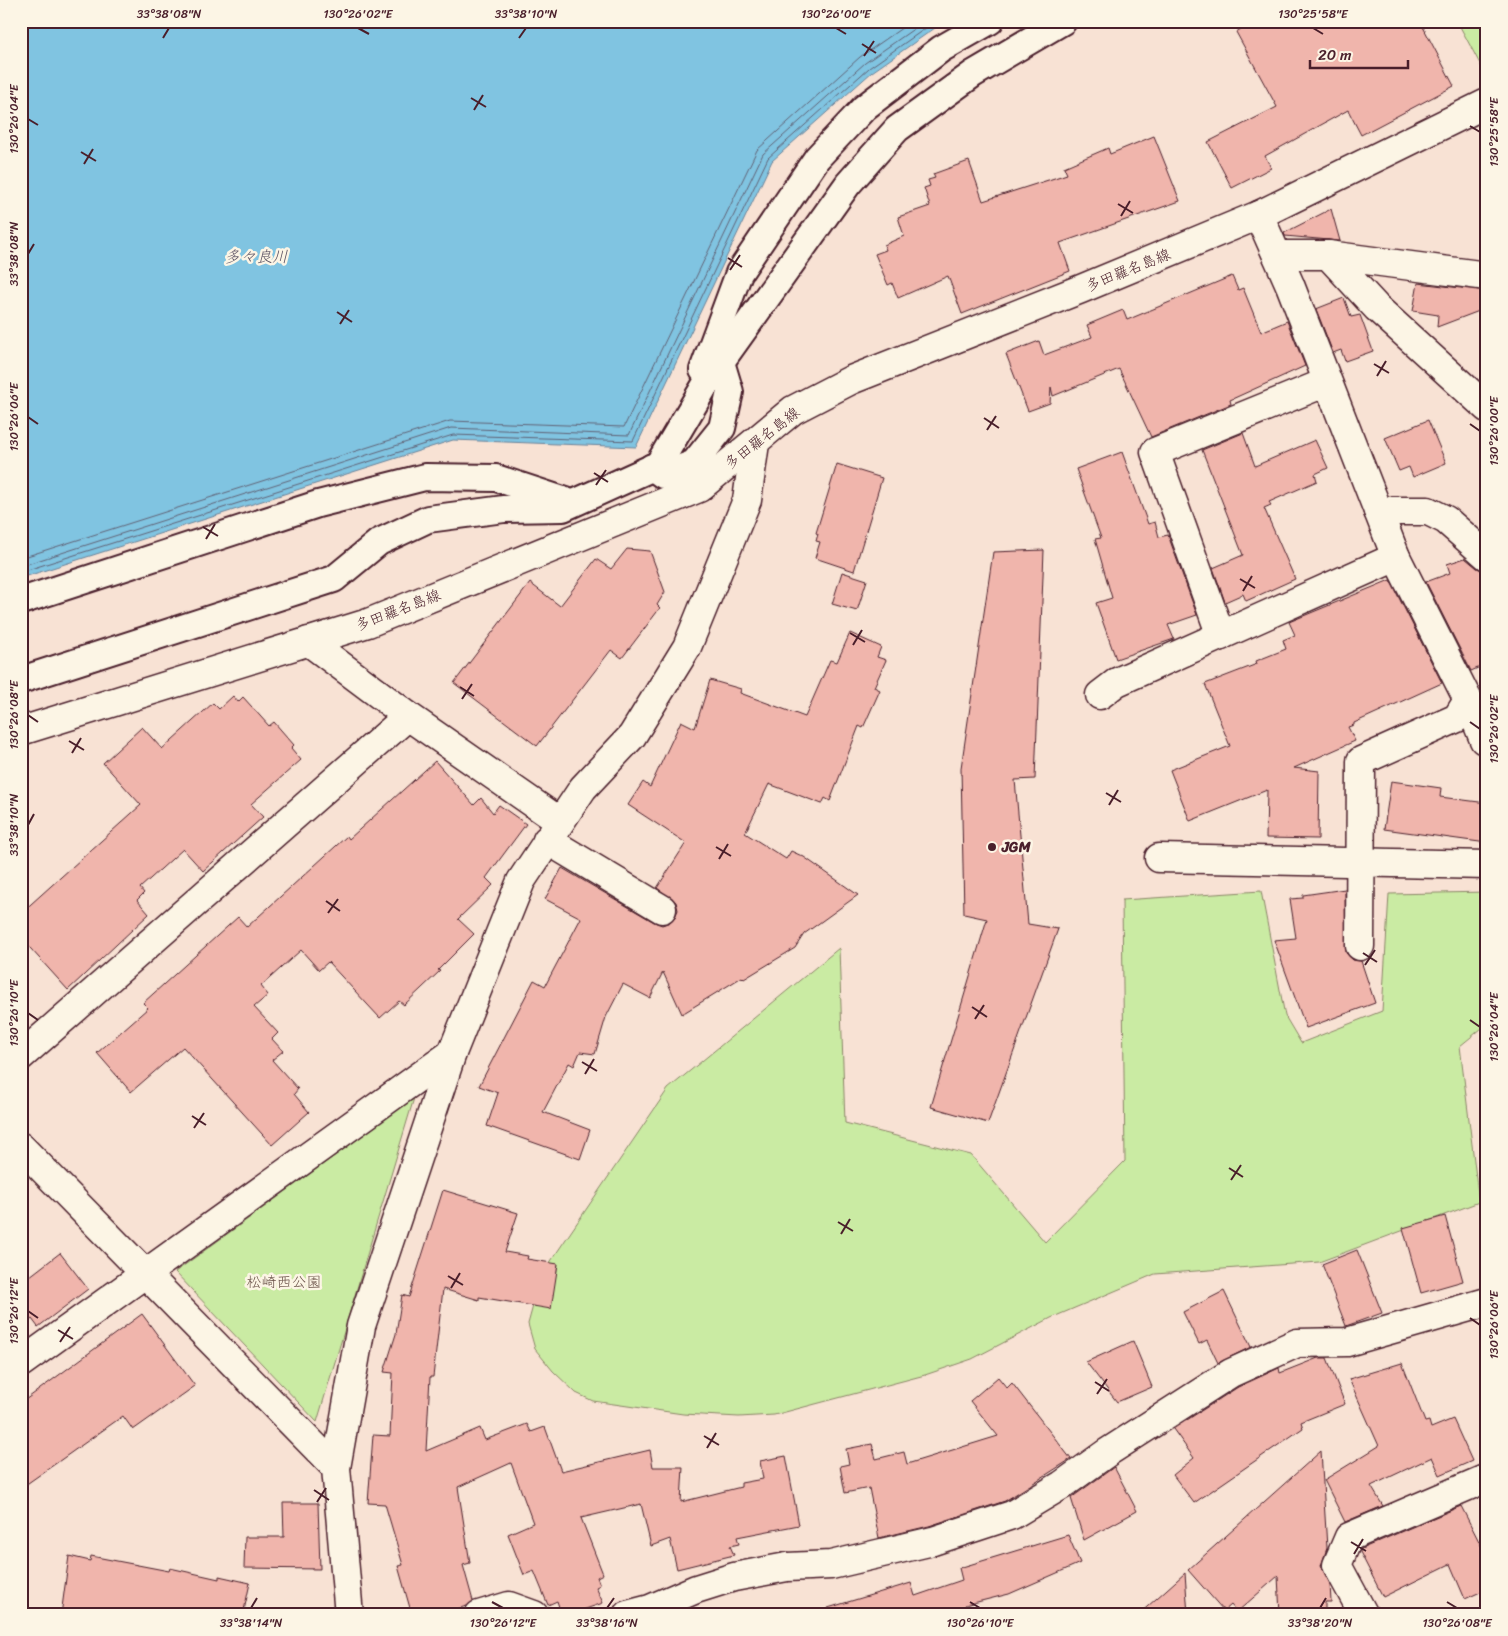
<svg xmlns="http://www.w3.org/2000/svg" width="1508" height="1636" font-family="Sriracha,'Klee One',sans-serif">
	<rect width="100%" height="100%" fill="#f8e2d4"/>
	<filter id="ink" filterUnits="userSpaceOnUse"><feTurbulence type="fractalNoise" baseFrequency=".02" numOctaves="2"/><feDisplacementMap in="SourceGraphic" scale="10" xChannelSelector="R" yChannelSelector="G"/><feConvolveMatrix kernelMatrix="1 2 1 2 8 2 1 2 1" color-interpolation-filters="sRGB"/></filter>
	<g filter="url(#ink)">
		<g fill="#caeba3" stroke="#8a8567">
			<path d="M1457 21H1487V77Z"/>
			<path d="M1261 891 1285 1016 1301 1043 1382 1011 1389 894 1487 892V1024L1460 1046 1479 1202 1319 1262 1155 1274 1051 1318 972 1359 925 1375 774 1415 739 1417 683 1414 593 1401 576 1393 553 1371 535 1349 528 1324 534 1302 549 1264 668 1089 839 948 845 1123 971 1155 1045 1242 1125 1161 1122 900Z"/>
			<path d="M414 1098 317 1422 175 1272Z"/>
		</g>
		<path fill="#80c4e1" stroke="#6a8298" d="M21 21H945L872 72 772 161 636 447 453 440 21 578Z"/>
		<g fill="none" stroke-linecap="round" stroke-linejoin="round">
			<g stroke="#606174" stroke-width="1">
				<path d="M21 558 450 421 624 427 757 150 860 57 912 21"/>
				<path d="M21 566 451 428 629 435 763 154 865 63 925 21"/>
				<path d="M21 572 453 435 633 441 768 158 869 68 936 21"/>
			</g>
		</g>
		<g fill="#f0b5ac" stroke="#4a1f2b">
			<path d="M1254 21H1420L1454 86 1361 135 1348 110 1265 156 1271 168 1232 188 1208 142 1277 107 1236 32Z"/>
			<path d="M1154 136 1180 201 1060 243 1070 271 962 314 948 276 898 298 892 283 888 285 875 254 886 250 884 245 904 236 898 217 930 206 924 188 930 186 928 180 935 178 933 174 969 161 983 201 1067 174 1064 167 1108 148 1110 154Z"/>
			<path d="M1331 209 1340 241 1285 236 1284 233Z"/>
			<path d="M1232 276 1238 290 1243 288 1261 332 1287 321 1305 366 1230 400 1231 404 1151 437 1119 369 1053 396 1051 387 1050 403 1028 411 1006 354 1039 341 1044 355 1092 337 1087 325 1123 310 1127 320Z"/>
			<path d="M1418 283 1487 291V308L1437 327 1438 315 1413 311Z"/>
			<path d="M1344 298 1351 317 1360 315 1373 351 1345 361 1341 350 1333 353 1316 309Z"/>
			<path d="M1428 420 1446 463 1413 477 1409 467 1399 471 1385 438Z"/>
			<path d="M1243 433 1255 466 1315 440 1328 468 1315 474 1317 481 1269 502 1271 505 1264 508 1295 579 1246 601 1243 594 1225 602 1213 568 1243 555 1202 450Z"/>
			<path d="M1122 452 1148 524 1155 522 1159 537 1168 535 1197 615 1168 625 1174 639 1116 659 1096 603 1112 598 1095 539 1101 538 1076 469Z"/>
			<path d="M837 464 882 478 854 571 815 558 820 542 816 541 818 534 816 533Z"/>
			<path d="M627 549 650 551 665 592 657 605 660 608 622 658 611 650 537 746 454 683 530 583 560 606 596 559 611 569Z"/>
			<path d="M1044 550 1035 779 1015 780 1028 924 1058 929 988 1123 931 1107 987 919 964 914 961 768 993 552Z"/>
			<path d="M1465 558 1477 568 1487 571V664L1471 671 1426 582 1450 573 1447 564Z"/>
			<path d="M842 572 867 580 857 611 832 604Z"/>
			<path d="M1390 580 1442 683 1354 723V725L1348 727 1355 741 1294 768 1319 771 1318 839 1266 838 1267 790 1190 821 1170 770 1230 746 1205 684 1257 664 1256 661 1286 649 1283 640 1295 635 1289 622Z"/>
			<path d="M850 633 881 647 877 657 886 660 874 687 880 690 863 728 859 726 830 801 825 798 822 804 769 784 745 833 786 859 791 851 804 857 858 895 804 934 795 948 744 979 742 977 682 1014 663 972 650 998 623 984 606 1017 595 1054 580 1052 574 1066 569 1063 543 1112 590 1130 580 1159 487 1126 498 1093 479 1086 534 980 545 986 581 918 545 899 562 868 654 922 662 925 670 922 675 917 678 910 676 902 657 888 686 843 628 805 643 782 650 787 681 721 695 728 710 680 741 689 740 693 805 717 830 660 837 662Z"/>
			<path d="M233 696 238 702 243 697 269 726 274 722 294 745 291 748 301 760 251 804 263 817 203 871 183 849 140 888 144 893 137 900 149 914 68 990 21 938V913L141 805 103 763 142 727 162 749 213 703 219 709Z"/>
			<path d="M435 761 474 805 481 798 493 813 499 805 526 824 486 878 493 885 458 919 474 934 438 970 440 971 404 1005 399 1001 380 1018 328 962 319 970 301 950 261 986 268 995 254 1007 278 1033 272 1039 283 1051 272 1060 298 1089 294 1094 309 1112 272 1145 183 1047 131 1092 97 1053 148 1008 143 1003 238 917 247 927 347 836 349 839Z"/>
			<path d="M1391 781 1441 788 1440 797 1487 803V843L1384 829Z"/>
			<path d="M1345 889 1346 953 1353 960 1361 961 1375 1003 1306 1028 1274 940 1296 938 1290 899 1303 898V895Z"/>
			<path d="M443 1190 518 1213 505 1252 528 1256 527 1259 558 1264 551 1309 479 1297V1300L443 1289 433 1377H430L426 1451 480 1428 485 1440 527 1424 531 1432 545 1427 561 1471 650 1450 653 1467H683L681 1502 741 1487V1483L763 1479 760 1461 786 1456 799 1525 737 1537 739 1544 730 1546 734 1555 677 1569 670 1539 651 1546 641 1504 581 1518 603 1574 597 1577 600 1585 596 1587 603 1603 571 1614 570 1610 561 1613 557 1601 548 1605 534 1571 524 1575 508 1534 533 1523 511 1463 458 1487 470 1563 463 1565 473 1601 467 1606 436 1615H412L398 1566 403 1565 385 1504 368 1503 373 1435 390 1436 393 1373 384 1372 396 1334 402 1295 409 1297Z"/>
			<path d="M1445 1216 1463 1281 1421 1293 1403 1228Z"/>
			<path d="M1357 1250 1382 1313 1346 1326 1322 1264Z"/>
			<path d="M60 1253 88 1289 38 1327 32 1319 21 1327V1283Z"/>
			<path d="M1224 1291 1251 1347 1218 1363 1207 1340 1199 1344 1183 1312Z"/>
			<path d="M142 1314 195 1386 133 1430 123 1416 21 1488V1403Z"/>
			<path d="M1133 1341 1152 1387 1117 1402 1086 1362Z"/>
			<path d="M1318 1358H1327L1345 1404 1301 1422 1303 1428 1194 1503 1173 1475 1194 1458 1173 1429 1238 1387 1279 1368 1280 1373Z"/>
			<path d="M1402 1363 1425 1422 1429 1421 1431 1428 1453 1419 1472 1461 1440 1475 1432 1457 1371 1486 1383 1506 1345 1522 1324 1480 1379 1446 1349 1379Z"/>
			<path d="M998 1377 1007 1388 1012 1383 1071 1459 1005 1501 929 1526 879 1538 869 1488 845 1493 840 1466 849 1464 846 1449 872 1444 876 1459 904 1452 907 1464 998 1436 970 1401Z"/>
			<path d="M1321 1451 1327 1548 1321 1566 1330 1584 1331 1602H1325V1610H1314V1615H1280L1278 1576 1237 1612 1231 1605 1224 1611 1188 1570Z"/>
			<path d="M1114 1467 1137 1511 1084 1540 1071 1498Z"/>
			<path d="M283 1503H318L320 1569 244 1568 245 1537H284Z"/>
			<path d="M1461 1506 1487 1557V1589L1465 1599 1450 1564 1383 1597 1360 1552 1361 1549Z"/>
			<path d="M1068 1535 1080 1563 1009 1594 965 1605 969 1615H829L828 1608 911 1583 915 1596 962 1580 959 1568Z"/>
			<path d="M69 1556 90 1561 91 1556 169 1571 170 1568 219 1579V1576L250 1583 243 1615H61Z"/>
			<path d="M1185 1573 1188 1615H1138Z"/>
		</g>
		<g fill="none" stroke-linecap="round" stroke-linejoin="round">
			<g stroke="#4a1f2b" stroke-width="30">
				<g id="pedestrian">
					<path d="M703 370 739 273 817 158 865 107 941 49 990 21"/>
					<path d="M652 467 663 475 694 463 722 428 730 392 721 362"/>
					<path d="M21 601 318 504 425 477 496 478 566 501"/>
					<path d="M21 680 334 579 379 542 428 519 504 509 563 508 658 465 710 377 848 184 897 129 973 74 1063 21"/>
				</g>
			</g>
			<g stroke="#4a1f2b" stroke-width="31">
				<g id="minor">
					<path d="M1259 215 1290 285 1396 557 1468 700 1484 740"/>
					<path d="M1277 255H1328L1377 308 1487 408"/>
					<path d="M1328 255 1487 276"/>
					<path d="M1378 511H1428L1446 520 1487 556"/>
					<path d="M1221 636 1155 452 1327 382"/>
					<path d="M308 641 408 716 559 821"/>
					<path d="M1100 695 1117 682 1396 557"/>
					<path d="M547 840 662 909"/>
					<path d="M1159 858 1487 865"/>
					<path d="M1360 946 1361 761 1457 718 1468 700"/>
					<path d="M21 1056 408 716"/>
					<path d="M21 1147 336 1468"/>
					<path d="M21 1363 452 1053"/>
					<path d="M349 1615 336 1468 361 1326 452 1053 521 881 583 788 632 736 687 647 747 500 755 443"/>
					<path d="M479 1615 509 1606 534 1615"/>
					<path d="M627 1615 650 1609 696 1589 734 1577 787 1567 831 1565 933 1541 1012 1515 1062 1485 1108 1452 1231 1373 1297 1343 1347 1342 1487 1302"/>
					<path d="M1364 1615 1337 1565 1349 1537 1487 1478"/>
				</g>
			</g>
			<g stroke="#4a1f2b" stroke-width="31">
				<path id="secondary" d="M21 731 368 623 699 488 793 410 851 380 1081 289 1259 215 1487 103"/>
			</g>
			<use href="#pedestrian" stroke="#fcf5e5" stroke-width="26"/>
			<use href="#minor" stroke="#fcf5e5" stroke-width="28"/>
			<use href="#secondary" stroke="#fcf5e5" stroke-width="28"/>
		</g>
	</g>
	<path fill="none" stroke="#4a1f2b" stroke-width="2" d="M358 28 369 34M836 28 846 34M1313 28 1323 34M163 38 169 28M519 38 526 28M862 44 876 53M864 56 874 41M471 98 486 107M474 110 483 95M28 119 38 125M1470 126 1480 132M81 152 96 161M84 164 93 149M1118 204 1133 213M1121 216 1130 201M28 254 34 244M728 258 742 267M730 270 740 255M337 312 352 322M340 324 349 310M1374 364 1389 373M1377 376 1386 361M28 417 38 424M984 418 999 428M1470 424 1480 431M987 430 996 416M594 473 608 482M596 485 606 470M203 527 218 536M206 539 215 524M1240 579 1255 588M1243 591 1252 576M850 633 865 642M853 645 862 630M460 687 474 696M462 699 472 684M28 715 38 722M1470 722 1480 729M69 741 84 750M72 753 81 738M1106 793 1121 802M1109 805 1118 790M28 825 34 814M716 847 731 856M719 859 728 844M326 901 340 911M328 913 338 899M1363 953 1377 962M1365 965 1375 950M972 1007 987 1017M28 1013 38 1020M975 1019 984 1005M1470 1020 1480 1027M582 1062 597 1071M585 1074 594 1059M192 1116 206 1125M194 1128 204 1113M1229 1168 1243 1177M1231 1180 1241 1165M838 1222 853 1231M841 1234 850 1219M448 1276 463 1285M451 1288 460 1273M28 1311 38 1318M1470 1318 1480 1325M58 1330 73 1339M60 1342 70 1327M1095 1382 1109 1391M1097 1394 1107 1379M704 1436 719 1445M707 1448 716 1433M314 1490 329 1500M317 1502 326 1488M1351 1542 1366 1551M1354 1554 1363 1539M492 1602 503 1608M970 1602 980 1608M1447 1602 1457 1608M251 1608 257 1598M607 1608 614 1598M1320 1608 1326 1598"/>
	<circle fill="#4a1f2b" stroke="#fcf5e5" stroke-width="2" cx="992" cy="847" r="5"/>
	<g text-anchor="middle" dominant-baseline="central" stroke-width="5" stroke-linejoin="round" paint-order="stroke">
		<g font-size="15" fill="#4a1f2b" stroke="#fcf5e5">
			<text transform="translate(1128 270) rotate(-22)">多田羅名島線</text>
			<text transform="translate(762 438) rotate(-38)">多田羅名島線</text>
			<text transform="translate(398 610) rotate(-21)">多田羅名島線</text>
		</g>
		<g font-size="15" font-weight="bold" fill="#4a1f2b" stroke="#fcf5e5" text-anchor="start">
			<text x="1002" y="847">JGM</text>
		</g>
		<g font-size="15" fill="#6a5249" stroke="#fcf5e5">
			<text x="284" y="1282">松崎西公園</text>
		</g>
		<g font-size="16" font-style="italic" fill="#5a5162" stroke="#fcf5e5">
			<text x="256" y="256">多々良川</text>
		</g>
	</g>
	<rect width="1508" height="1636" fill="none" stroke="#fcf5e5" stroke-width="55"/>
	<path d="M1310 60v8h98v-8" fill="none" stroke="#4a1f2b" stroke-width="2.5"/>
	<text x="1318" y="60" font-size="15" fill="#4a1f2b" stroke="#fcf5e5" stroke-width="4" paint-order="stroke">20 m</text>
	<rect x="28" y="28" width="1452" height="1580" fill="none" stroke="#4a1f2b" stroke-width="2"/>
	<g font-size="12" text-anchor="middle" fill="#4a1f2b">
		<text x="169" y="18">33°38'08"N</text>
		<text x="358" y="18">130°26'02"E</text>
		<text x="526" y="18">33°38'10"N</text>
		<text x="836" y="18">130°26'00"E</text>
		<text x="1313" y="18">130°25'58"E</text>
		<text transform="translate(14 119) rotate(-90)" y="4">130°26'04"E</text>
		<text transform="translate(1494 132) rotate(-90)" y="4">130°25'58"E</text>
		<text transform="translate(14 254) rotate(-90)" y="4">33°38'08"N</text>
		<text transform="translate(14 417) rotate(-90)" y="4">130°26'06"E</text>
		<text transform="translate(1494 431) rotate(-90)" y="4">130°26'00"E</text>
		<text transform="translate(14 715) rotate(-90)" y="4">130°26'08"E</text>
		<text transform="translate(1494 729) rotate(-90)" y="4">130°26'02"E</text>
		<text transform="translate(14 825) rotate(-90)" y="4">33°38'10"N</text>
		<text transform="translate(14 1013) rotate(-90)" y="4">130°26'10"E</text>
		<text transform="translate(1494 1027) rotate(-90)" y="4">130°26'04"E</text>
		<text transform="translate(14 1311) rotate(-90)" y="4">130°26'12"E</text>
		<text transform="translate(1494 1325) rotate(-90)" y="4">130°26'06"E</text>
		<text x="251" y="1627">33°38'14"N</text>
		<text x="503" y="1627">130°26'12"E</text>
		<text x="607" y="1627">33°38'16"N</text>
		<text x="980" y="1627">130°26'10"E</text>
		<text x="1320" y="1627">33°38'20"N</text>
		<text x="1457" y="1627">130°26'08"E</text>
	</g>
</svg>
